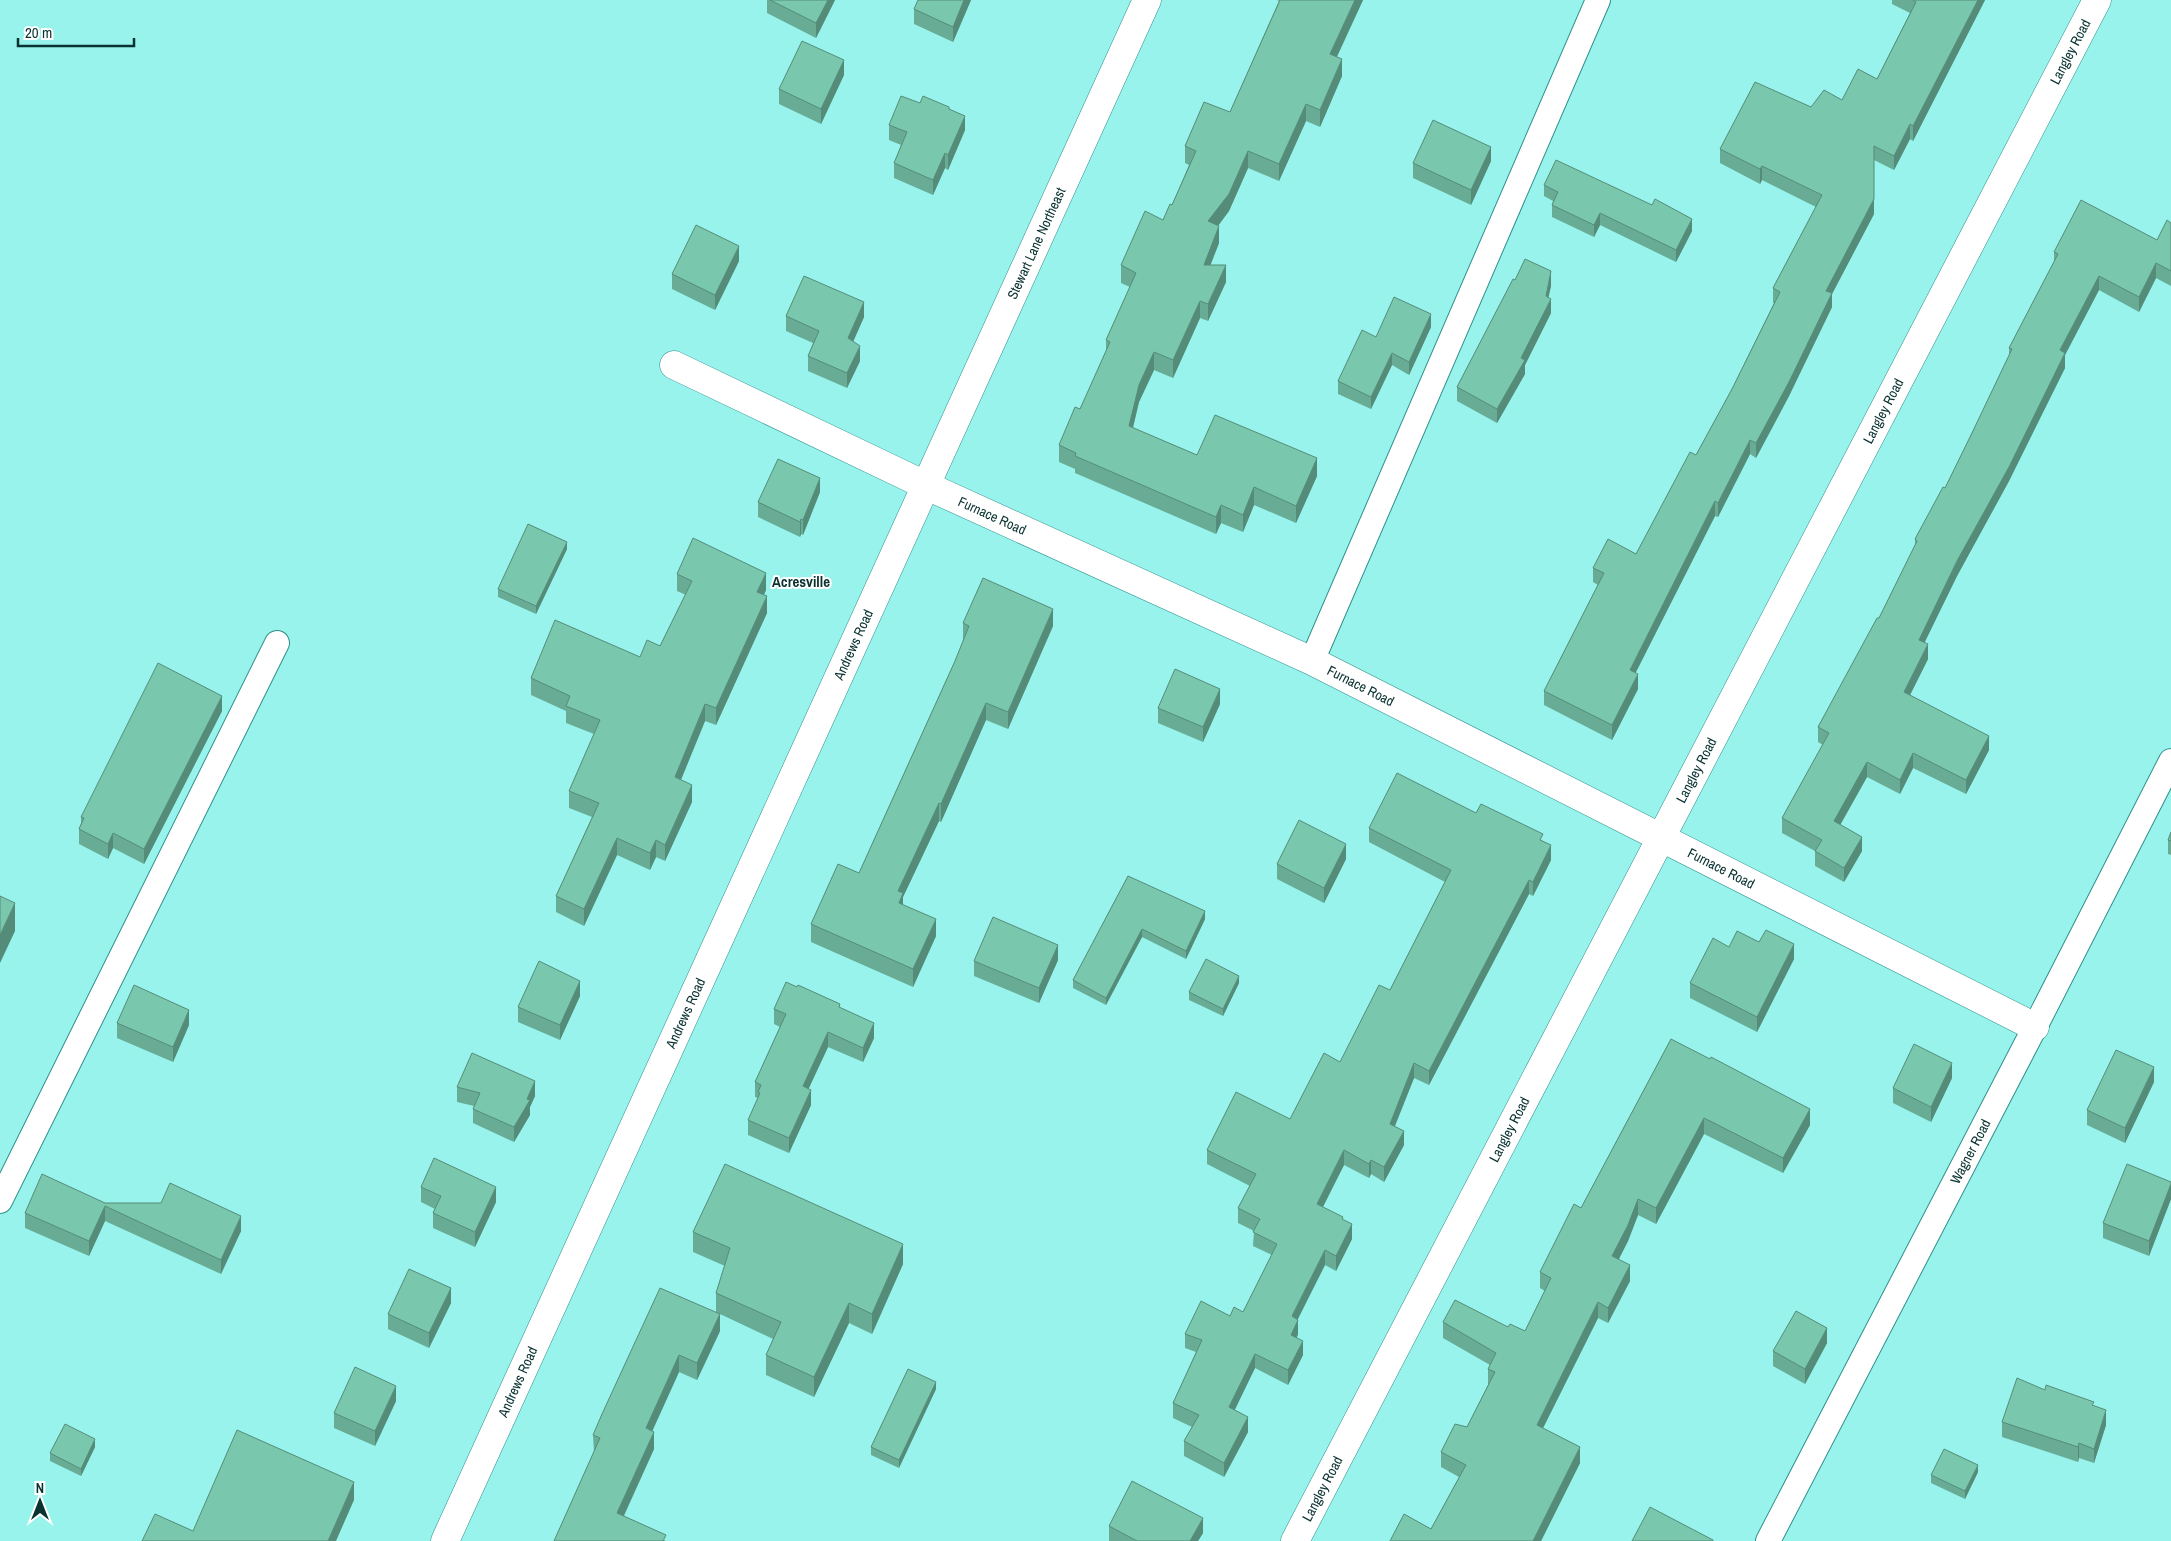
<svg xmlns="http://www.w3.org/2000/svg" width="2171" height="1541" font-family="'Archivo Narrow',sans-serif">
	<rect width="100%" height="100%" fill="#98f3ed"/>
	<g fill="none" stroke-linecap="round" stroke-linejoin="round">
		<g stroke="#30908b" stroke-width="26">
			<g id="lane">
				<path d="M1312 661 1598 0"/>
				<path d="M0 1201 277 643"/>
				<path id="s1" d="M1768 1541 2035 1027 2171 761"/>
			</g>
		</g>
		<g stroke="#30908b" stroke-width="29">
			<g id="street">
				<path id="s2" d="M674 365 927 486 1312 661 2035 1027"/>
				<path id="s3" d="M445 1541 1147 0"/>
				<path id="s4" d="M1295 1541 2097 0"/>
			</g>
		</g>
		<use href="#lane" stroke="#fff" stroke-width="24"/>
		<use href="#street" stroke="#fff" stroke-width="28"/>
	</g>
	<g fill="#68ac95">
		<path d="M767 0H835L816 38 767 13Z"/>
		<path d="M971 0 953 42 914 24V9Z"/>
		<path d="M1277 0H1363L1337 57 1342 76 1320 127 1306 121 1279 181 1248 168 1229 211 1218 226 1219 243 1210 265 1226 282 1208 321 1200 318 1173 378 1154 370 1139 402 1133 428 1197 455 1317 476 1296 523 1254 505 1243 532 1221 523 1216 534 1075 473V469L1059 462V445L1080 409 1106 351V340L1130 287 1121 283V265L1163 220 1172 205 1189 165 1185 163V146L1230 112 1279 1Z"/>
		<path d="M1892 0H1985L1913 141 1910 139 1894 170 1874 160V214L1832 294V307L1789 396 1756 458 1750 454 1718 517 1715 516 1635 673 1638 689 1612 740 1544 705V691L1598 585 1593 582V568L1636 554 1696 455 1732 389 1774 303H1773V288L1816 207 1762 180 1760 184 1720 163V149L1811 107 1842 100 1877 79 1910 13 1892 4Z"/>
		<path d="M844 75 821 124 779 104V89Z"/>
		<path d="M920 103 949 109 965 130 948 170 945 168 933 195 894 178V163L901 145 889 140V125Z"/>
		<path d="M1491 161 1471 205 1413 178V163Z"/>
		<path d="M1544 185 1652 205 1692 231 1676 262 1600 225 1594 237 1552 217V205L1553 201 1544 196Z"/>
		<path d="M2171 223V286L2156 278 2139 312 2099 290 2065 355V368L2009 481 1957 576 1924 643 1928 659 1910 695 1989 750 1966 794 1913 768 1900 794 1867 777 1840 825 1862 851 1844 882 1815 866V851L1782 833V818L1823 745 1818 742V727L1879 618 1915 546V539L1945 488 1971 435 2009 357V348L2054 262V252L2157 240Z"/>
		<path d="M739 261 715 310 672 289V274Z"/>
		<path d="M1515 280 1551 286 1548 297 1551 313 1525 365V374L1497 423 1457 401V387Z"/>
		<path d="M786 316 864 317 853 342 860 361 847 388 808 371V356L813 343 786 331Z"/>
		<path d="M1431 327 1409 375 1392 365 1371 409 1338 394V381L1376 337Z"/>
		<path d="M820 492 803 535 801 534 800 537 758 517V502Z"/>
		<path d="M567 549 536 614 498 597V589Z"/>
		<path d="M677 574 766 590 764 595 767 613 716 725 705 721 681 780 692 802 665 861 656 857 650 870 617 855 584 926 556 912V896L592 817 569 808V791L594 734 566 723V711L531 695V678L640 657 660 646 686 595 677 591Z"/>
		<path d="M963 623 1053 626 1008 729 986 720 941 822 939 821 903 897V905L936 936 913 987 811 942V924L859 873 955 661 963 641Z"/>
		<path d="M1220 704 1203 742 1158 723V708Z"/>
		<path d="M222 711 144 864 113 848 108 859 79 844V829L81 823V817Z"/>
		<path d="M1476 813 1543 841 1551 860 1533 896 1529 894 1429 1085 1414 1078 1395 1126 1404 1145 1384 1182 1371 1174 1369 1178 1344 1165 1322 1207 1343 1220 1352 1239 1336 1271 1325 1265 1297 1319 1298 1334 1297 1338 1303 1355 1288 1385 1255 1368 1234 1410 1248 1432 1224 1477 1184 1456V1441L1192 1427 1173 1418V1403L1196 1352 1185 1348V1334L1243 1312 1272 1255 1253 1246 1254 1231 1238 1223V1208L1250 1186 1207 1164V1150L1290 1119 1340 1062 1390 990 1445 882 1369 842V828Z"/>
		<path d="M2171 832V855L2168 854V840Z"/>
		<path d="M1346 859 1324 903 1277 879V864Z"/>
		<path d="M1128 876 1205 919 1186 959 1142 937 1106 1005 1073 988V980Z"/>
		<path d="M1794 959 1757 1032 1690 998V983Z"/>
		<path d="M1058 960 1039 1003 974 976V961Z"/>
		<path d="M1239 983 1223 1016 1189 1000V992Z"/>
		<path d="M580 996 560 1040 518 1022V1007Z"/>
		<path d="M840 1007 874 1038 863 1062 828 1047 808 1089 811 1105 789 1153 748 1135V1120L758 1098 755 1097V1082L780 1027 774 1024V1009Z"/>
		<path d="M117 1023 189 1025 173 1062 117 1038Z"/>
		<path d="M1671 1039 1810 1125 1783 1173 1704 1134 1656 1224 1638 1215 1628 1241 1619 1259 1630 1281 1608 1323 1598 1318 1543 1428 1580 1463 1541 1541H1390L1431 1529 1459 1477 1441 1467V1452L1467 1427 1488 1385V1369L1490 1365 1443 1338V1322L1508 1327 1525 1331 1545 1291 1540 1288V1272L1581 1208Z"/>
		<path d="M1952 1078 1931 1122 1893 1103V1088Z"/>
		<path d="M2154 1082 2125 1143 2087 1125V1110Z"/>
		<path d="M457 1087 535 1096 530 1107V1115L514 1142 473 1123V1109L474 1106 457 1102Z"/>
		<path d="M2171 1182V1199L2149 1256 2103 1238V1223Z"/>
		<path d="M421 1187 496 1202 475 1247 433 1228V1213L435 1209 421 1202Z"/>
		<path d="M105 1203 241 1231 221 1274 105 1221 89 1256 25 1228V1213Z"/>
		<path d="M693 1232 903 1264 872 1334 849 1323 814 1397 766 1375V1355L773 1339 720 1314V1331L697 1380 679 1372 652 1431 654 1449 624 1516 666 1541H554L594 1452 593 1435 716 1313V1293L725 1266 693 1252Z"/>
		<path d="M451 1303 429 1348 388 1329V1314Z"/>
		<path d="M1827 1343 1805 1384 1773 1366V1351Z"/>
		<path d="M936 1389 899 1468 871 1455V1447Z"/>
		<path d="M2045 1390 2094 1406 2106 1425 2094 1463 2079 1458 2078 1462 2002 1437V1422Z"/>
		<path d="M396 1401 375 1446 334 1428V1413Z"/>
		<path d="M95 1447 81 1476 50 1461V1453Z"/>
		<path d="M1978 1472 1965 1499 1931 1483V1475Z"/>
		<path d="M1109 1526 1203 1533 1198 1541H1109Z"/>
	</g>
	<g fill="#558c79">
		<path d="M828 0H835L816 38V23Z"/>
		<path d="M964 0H971L953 42V27Z"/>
		<path d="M1355 0H1363L1330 71V54Z"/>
		<path d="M1978 0H1985L1913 141V126Z"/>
		<path d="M1342 59V76L1320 127V110Z"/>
		<path d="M844 60V75L821 124V109Z"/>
		<path d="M1306 104V121L1279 181V164Z"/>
		<path d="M965 116V130L948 170V155Z"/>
		<path d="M1910 124V139L1894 170V156Z"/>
		<path d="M1491 147V161L1471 205V190Z"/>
		<path d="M1248 151V168L1229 211 1208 239V221Z"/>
		<path d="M945 153V168L933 195V180Z"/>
		<path d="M1762 166V180L1760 184V169Z"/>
		<path d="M1874 199V214L1832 294V307L1789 396 1756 458V443L1826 291Z"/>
		<path d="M1600 213V225L1594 237V225Z"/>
		<path d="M1692 219V231L1676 262V250Z"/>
		<path d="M1219 226V243L1204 282V265Z"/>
		<path d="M739 246V261L715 310V295Z"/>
		<path d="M2156 263V278L2139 312V297Z"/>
		<path d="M1226 265V282L1208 321V304Z"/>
		<path d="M1551 271V286L1546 309 1551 299V313L1525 365V374L1497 423V409L1521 358 1546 296Z"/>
		<path d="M2099 276V290L2065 355V368L2009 481 1957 576 1919 654V640L2060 350Z"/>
		<path d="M1200 301V318L1173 378V360Z"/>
		<path d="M864 302V317L848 353V338Z"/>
		<path d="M1431 314V327L1409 375V362Z"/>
		<path d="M860 346V361L847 388V373Z"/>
		<path d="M1154 352V370L1139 402 1129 443V426L1139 385Z"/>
		<path d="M1392 353V365L1371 409V397Z"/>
		<path d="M1750 440V454L1718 517V503Z"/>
		<path d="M1317 458V476L1296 523V506Z"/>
		<path d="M820 478V492L803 535V520Z"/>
		<path d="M1254 487V505L1243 532V515Z"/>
		<path d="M1715 501V516L1630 684V670Z"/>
		<path d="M1221 505V523L1216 534V517Z"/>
		<path d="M801 519V534L800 537V522Z"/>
		<path d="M567 542V549L536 614V606Z"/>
		<path d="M766 573V590L757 609V592Z"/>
		<path d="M767 596V613L716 725V708Z"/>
		<path d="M1053 609V626L1008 729V712Z"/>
		<path d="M1928 644V659L1904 707V692Z"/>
		<path d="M1638 674V689L1612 740V725Z"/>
		<path d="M1220 689V704L1203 742V727Z"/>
		<path d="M222 696V711L144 864V849Z"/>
		<path d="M986 703V720L941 822V804Z"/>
		<path d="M705 704V721L675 794V777Z"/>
		<path d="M1989 736V750L1966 794V780Z"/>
		<path d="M1913 753V768L1900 794V780Z"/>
		<path d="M1867 762V777L1834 836V821Z"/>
		<path d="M692 785V802L665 861V845Z"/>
		<path d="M939 803V821L903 897V911L899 920 898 891Z"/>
		<path d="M113 833V848L108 859V844Z"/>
		<path d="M1862 837V851L1844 882V868Z"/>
		<path d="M617 838V855L584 926V909Z"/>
		<path d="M656 840V857L650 870V853Z"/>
		<path d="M1346 844V859L1324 903V888Z"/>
		<path d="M1551 845V860L1533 896V882Z"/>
		<path d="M1529 880V894L1429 1085V1071Z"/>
		<path d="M15 903V931L0 963V935Z"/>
		<path d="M1205 911V919L1186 959V951Z"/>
		<path d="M936 919V936L913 987V969Z"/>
		<path d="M1142 929V937L1106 1005V998Z"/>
		<path d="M1794 944V959L1757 1032V1017Z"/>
		<path d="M1058 945V960L1039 1003V988Z"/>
		<path d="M1239 976V983L1223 1016V1009Z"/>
		<path d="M580 981V996L560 1040V1025Z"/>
		<path d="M189 1010V1025L173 1062V1047Z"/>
		<path d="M874 1023V1038L863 1062V1048Z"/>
		<path d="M828 1032V1047L803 1101V1086Z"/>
		<path d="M1414 1063V1078L1390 1138V1124Z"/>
		<path d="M1952 1063V1078L1931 1122V1107Z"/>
		<path d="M2154 1067V1082L2125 1143V1128Z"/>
		<path d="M535 1081V1096L530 1107V1115L514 1142V1127Z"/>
		<path d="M811 1090V1105L789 1153V1138Z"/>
		<path d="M1810 1109V1125L1783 1173V1158Z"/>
		<path d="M1704 1118V1134L1656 1224V1208Z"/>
		<path d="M1404 1131V1145L1384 1182V1167Z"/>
		<path d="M1344 1150V1165L1317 1219V1204Z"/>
		<path d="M1371 1160V1174L1369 1178V1164Z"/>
		<path d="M2171 1184V1199L2149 1256V1241Z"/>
		<path d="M496 1187V1202L475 1247V1232Z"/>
		<path d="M1638 1199V1215L1628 1241 1612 1272V1256Z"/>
		<path d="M105 1206V1221L89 1256V1241Z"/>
		<path d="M241 1216V1231L221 1274V1260Z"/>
		<path d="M1352 1224V1239L1336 1271V1256Z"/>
		<path d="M903 1244V1264L872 1334V1314Z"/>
		<path d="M1325 1250V1265L1292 1331V1316Z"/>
		<path d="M1630 1265V1281L1608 1323V1308Z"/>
		<path d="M451 1288V1303L429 1348V1333Z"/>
		<path d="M1598 1302V1318L1537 1440V1425Z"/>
		<path d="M849 1303V1323L814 1397V1377Z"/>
		<path d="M720 1314V1331L697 1380V1363Z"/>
		<path d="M1298 1320V1334L1291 1349V1335Z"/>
		<path d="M1827 1328V1343L1805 1384V1369Z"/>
		<path d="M1303 1341V1355L1288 1385V1370Z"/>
		<path d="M1255 1354V1368L1229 1422V1407Z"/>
		<path d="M679 1355V1372L646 1445V1428Z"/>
		<path d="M936 1382V1389L899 1468V1460Z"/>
		<path d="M396 1386V1401L375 1446V1431Z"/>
		<path d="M2106 1410V1425L2094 1463V1449Z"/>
		<path d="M1248 1417V1432L1224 1477V1463Z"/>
		<path d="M654 1432V1449L617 1530V1513Z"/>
		<path d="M95 1439V1447L81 1476V1469Z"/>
		<path d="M2079 1443V1458L2078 1462V1447Z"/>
		<path d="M1580 1447V1463L1541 1541H1533Z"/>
		<path d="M1978 1465V1472L1965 1499V1491Z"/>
		<path d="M354 1482V1500L336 1541H328Z"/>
		<path d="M1203 1518V1533L1198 1541H1190Z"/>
	</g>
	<g fill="#79c8ad" stroke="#558c79">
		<path d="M770 0H828L816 23Z"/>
		<path d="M918 0H964L953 27 914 9Z"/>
		<path d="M1280 0H1355L1330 54 1342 59 1320 110 1306 104 1279 164 1248 151 1229 194 1208 221 1219 226 1204 265H1226L1208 304 1200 301 1173 360 1154 352 1139 385 1129 426 1197 455 1215 415 1317 458 1296 506 1254 487 1243 515 1221 505 1216 517 1075 456 1076 453 1059 445 1075 407 1080 409 1110 342 1106 340 1136 273 1121 265 1145 211 1163 220 1170 204 1172 205 1196 151 1185 146 1204 102 1230 112Z"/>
		<path d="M1913 0H1978L1913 126 1910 124 1894 156 1874 146V199L1826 291 1832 293 1789 382 1756 443 1750 440 1718 503 1715 501 1630 670 1638 674 1612 725 1544 691 1604 573 1593 568 1608 539 1636 554 1690 452 1696 455 1732 389 1780 292 1773 288 1822 195 1762 166 1760 169 1720 149 1755 82 1811 107 1824 90 1842 100 1858 69 1877 79 1916 2Z"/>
		<path d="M802 41 844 60 821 109 779 89Z"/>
		<path d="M901 96 920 103 923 96 949 107V109L965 116 948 155 945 153 933 180 894 163 907 132 889 125Z"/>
		<path d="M1433 120 1491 147 1471 190 1413 163Z"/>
		<path d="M1556 160 1652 205 1655 199 1692 219 1676 250 1600 213 1594 225 1552 205 1558 192 1544 185Z"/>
		<path d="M2081 200 2157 240 2167 220 2171 223V271L2156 263 2139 297 2099 276 2060 350 2065 353 2009 467 1957 561 1919 640 1928 644 1904 692 1989 736 1966 780 1913 753 1900 780 1867 762 1834 821 1862 837 1844 868 1815 851 1822 840 1782 818 1829 733 1818 727 1877 618H1879L1917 541 1915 539 1943 487 1945 488 1971 435 2012 349 2009 348 2058 254 2054 252Z"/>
		<path d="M696 225 739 246 715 295 672 274Z"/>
		<path d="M1525 259 1551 271 1546 296 1551 299 1521 358 1525 360 1497 409 1457 387 1513 279 1515 280Z"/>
		<path d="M804 276 864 302 848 338 860 346 847 373 808 356 819 331 786 316Z"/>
		<path d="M1394 297 1431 314 1409 362 1392 353 1371 397 1338 381 1362 330 1376 337Z"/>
		<path d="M778 459 820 478 803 520 801 519 800 522 758 502Z"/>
		<path d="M528 524 567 542 536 606 498 589Z"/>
		<path d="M693 538 766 573 757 592 767 596 716 708 705 704 675 777 692 785 665 845 656 840 650 853 617 838 584 909 556 896 599 803 569 791 600 720 566 706 570 696 531 678 555 620 640 657 647 640 660 646 692 581 677 574Z"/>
		<path d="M983 578 1053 609 1008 712 986 703 941 804 939 803 898 891 903 893 899 903 936 919 913 969 811 924 838 864 859 873 955 661 969 626 963 623Z"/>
		<path d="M158 663 222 696 144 849 113 833 108 844 79 829 84 818 81 817Z"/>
		<path d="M1175 669 1220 689 1203 727 1158 708Z"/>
		<path d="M1397 773 1476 813 1481 804 1543 834 1540 840 1551 845 1533 882 1529 880 1429 1071 1414 1063 1390 1124 1404 1131 1384 1167 1371 1160 1369 1164 1344 1150 1317 1204 1343 1217 1342 1219 1352 1224 1336 1256 1325 1250 1292 1316 1298 1320 1291 1335 1303 1341 1288 1370 1255 1354 1229 1407 1248 1417 1224 1463 1184 1441 1199 1415 1173 1403 1202 1340 1185 1334 1201 1301 1230 1316 1234 1307 1243 1312 1277 1244 1253 1232 1260 1219 1238 1208 1256 1174 1207 1150 1236 1092 1290 1119 1324 1053 1340 1062 1379 985 1390 990 1451 870 1369 828Z"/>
		<path d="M1299 820 1346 844 1324 888 1277 864Z"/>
		<path d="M2171 832V841L2168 840Z"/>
		<path d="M1128 876 1205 911 1186 951 1142 929 1106 998 1073 980Z"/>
		<path d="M0 896 15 903 0 935Z"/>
		<path d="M993 917 1058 945 1039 988 974 961Z"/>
		<path d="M1766 930 1794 944 1757 1017 1690 983 1713 938 1729 947 1737 931 1759 942Z"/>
		<path d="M1206 959 1239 976 1223 1009 1189 992Z"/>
		<path d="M539 961 580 981 560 1025 518 1007Z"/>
		<path d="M786 982 797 987 798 985 840 1004 839 1007 874 1023 863 1048 828 1032 803 1086 811 1090 789 1138 748 1120 760 1093 758 1092 761 1085 755 1082 786 1014 774 1009Z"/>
		<path d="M134 985 189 1010 173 1047 117 1023Z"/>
		<path d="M1671 1039 1710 1059 1711 1057 1810 1109 1783 1158 1704 1118 1656 1208 1638 1199 1628 1225 1612 1256 1630 1265 1608 1308 1598 1302 1537 1425 1580 1447 1533 1541H1390L1404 1514 1431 1529 1466 1465 1441 1452 1455 1424 1467 1427 1495 1372 1488 1369 1496 1353 1443 1322 1455 1300 1508 1327 1510 1324 1525 1331 1551 1278 1540 1272 1574 1204 1581 1208Z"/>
		<path d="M1914 1044 1952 1063 1931 1107 1893 1088Z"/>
		<path d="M2116 1050 2154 1067 2125 1128 2087 1110Z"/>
		<path d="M472 1053 535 1081 527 1099 530 1100 514 1127 473 1109 480 1093 457 1087Z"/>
		<path d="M434 1158 496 1187 475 1232 433 1213 441 1196 421 1187Z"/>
		<path d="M725 1164 903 1244 872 1314 849 1303 814 1377 766 1355 781 1322 716 1293 730 1248 693 1232Z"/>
		<path d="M2127 1164 2171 1182V1184L2149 1241 2103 1223Z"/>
		<path d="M42 1174 105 1203H161L170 1183 241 1216 221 1260 105 1206 89 1241 25 1213Z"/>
		<path d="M409 1269 451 1288 429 1333 388 1314Z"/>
		<path d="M660 1288 720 1314 697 1363 679 1355 646 1428 654 1432 617 1513 666 1535 663 1541H554L600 1438 593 1435 602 1414Z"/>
		<path d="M1796 1311 1827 1328 1805 1369 1773 1351Z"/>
		<path d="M355 1367 396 1386 375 1431 334 1413Z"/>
		<path d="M908 1369 936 1382 899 1460 871 1447Z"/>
		<path d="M2017 1378 2045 1390 2046 1385 2094 1402 2092 1405 2106 1410 2094 1449 2079 1443 2078 1447 2002 1422Z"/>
		<path d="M65 1424 95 1439 81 1469 50 1453Z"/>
		<path d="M237 1430 354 1482 328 1541H142L155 1514 193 1531Z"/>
		<path d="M1944 1449 1978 1465 1965 1491 1931 1475Z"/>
		<path d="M1132 1481 1203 1518 1190 1541H1137L1109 1526Z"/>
		<path d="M1650 1507 1713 1540V1541H1632Z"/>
	</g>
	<g text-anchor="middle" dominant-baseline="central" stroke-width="4" stroke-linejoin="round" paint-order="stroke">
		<g font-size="14" fill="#093230" stroke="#fff">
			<text stroke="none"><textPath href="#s4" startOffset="1679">Langley Road</textPath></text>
			<text stroke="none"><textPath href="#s3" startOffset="1426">Stewart Lane Northeast</textPath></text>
			<text stroke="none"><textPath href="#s4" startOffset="1274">Langley Road</textPath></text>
			<text stroke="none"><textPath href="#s2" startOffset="352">Furnace Road</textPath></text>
			<text stroke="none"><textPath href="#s3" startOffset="985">Andrews Road</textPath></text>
			<text stroke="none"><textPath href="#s2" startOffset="758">Furnace Road</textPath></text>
			<text stroke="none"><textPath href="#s4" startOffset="869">Langley Road</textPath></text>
			<text stroke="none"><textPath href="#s2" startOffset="1162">Furnace Road</textPath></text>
			<text stroke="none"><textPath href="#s3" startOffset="580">Andrews Road</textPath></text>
			<text stroke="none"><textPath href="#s4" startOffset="464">Langley Road</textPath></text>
			<text stroke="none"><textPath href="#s1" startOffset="439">Wagner Road</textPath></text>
			<text stroke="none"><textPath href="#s3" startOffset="175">Andrews Road</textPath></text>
			<text stroke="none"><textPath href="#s4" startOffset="59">Langley Road</textPath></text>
		</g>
		<g font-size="15" font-weight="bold" fill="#093230" stroke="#fff">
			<text x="801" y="581">Acresville</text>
		</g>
	</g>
	<g transform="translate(40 1501)" stroke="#ffffff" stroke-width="4" paint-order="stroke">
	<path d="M0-4L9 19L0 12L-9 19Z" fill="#093230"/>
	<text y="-8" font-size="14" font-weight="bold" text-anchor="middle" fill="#093230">N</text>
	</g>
	<path d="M18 38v8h116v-8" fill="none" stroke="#093230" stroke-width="2.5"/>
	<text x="25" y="38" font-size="15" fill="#093230" stroke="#ffffff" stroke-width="4" paint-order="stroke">20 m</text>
</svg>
